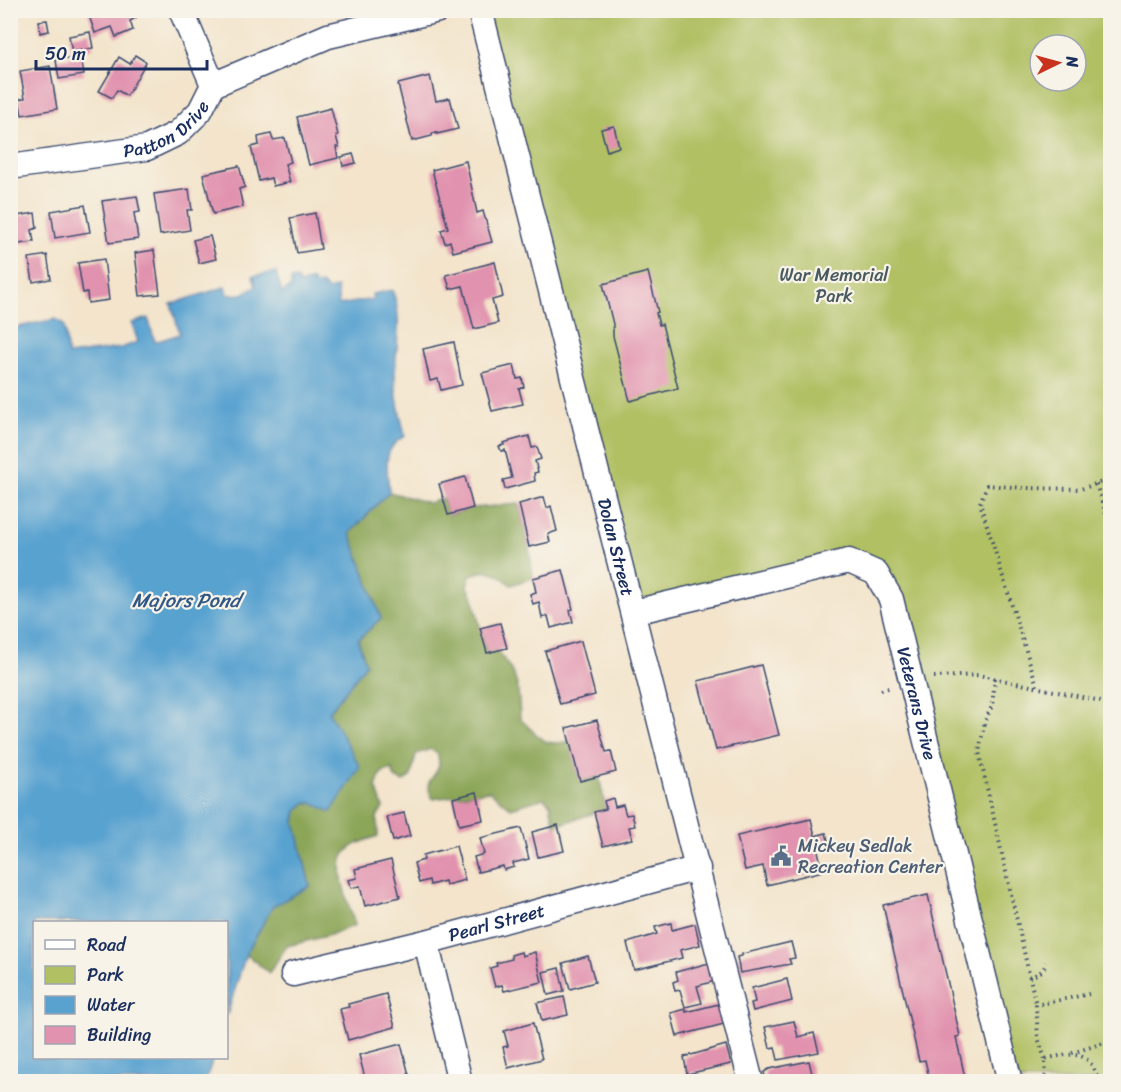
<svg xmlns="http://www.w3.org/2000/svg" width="1121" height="1092" font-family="Sriracha,sans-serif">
	<rect width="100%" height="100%" fill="#f7f3e8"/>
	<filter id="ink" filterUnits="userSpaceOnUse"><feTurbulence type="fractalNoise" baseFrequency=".0167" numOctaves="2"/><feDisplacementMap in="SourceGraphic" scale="12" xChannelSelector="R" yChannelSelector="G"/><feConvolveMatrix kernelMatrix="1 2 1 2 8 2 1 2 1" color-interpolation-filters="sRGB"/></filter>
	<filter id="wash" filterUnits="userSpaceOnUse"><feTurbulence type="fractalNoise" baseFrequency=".008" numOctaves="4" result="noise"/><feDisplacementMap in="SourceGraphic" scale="24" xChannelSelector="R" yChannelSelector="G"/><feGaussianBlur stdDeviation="1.35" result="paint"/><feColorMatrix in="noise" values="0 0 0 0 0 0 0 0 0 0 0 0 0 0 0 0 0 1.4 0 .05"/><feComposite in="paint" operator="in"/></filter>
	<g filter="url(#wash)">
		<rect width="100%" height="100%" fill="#f3e4cb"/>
		<path fill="#b0c063" stroke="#667860" stroke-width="1.5" fill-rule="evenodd" d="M479 11H1110V1081H1010L891 599 849 561 634 612ZM1040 45H1076V81H1040Z"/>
		<path fill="#8ca659" stroke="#546a5c" stroke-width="1.5" d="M389 492 429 503 443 498 448 515 473 508 519 504 529 547 533 578 511 585C495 571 491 568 470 575L467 585 473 597 486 652 496 650C520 677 518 685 520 719 540 736 541 748 570 741L580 781 599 777 606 809 555 826 550 804 544 798 511 808 489 791 433 799C421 778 436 780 439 765 439 761 438 758 438 754L431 749 416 754 411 776 403 782 395 778 392 769 381 773 376 787 383 808 377 817 378 836C367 840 351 844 344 855 335 871 350 908 355 925L330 935 287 946 269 973 246 954 273 906 310 886 295 822 297 811 305 803 313 802 329 712 366 664 358 640 381 618 350 533Z"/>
		<path fill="#59a2d0" stroke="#3a6897" stroke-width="1.5" d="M276 272 282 293 291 287V280L297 279 300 284 312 280 315 285 321 284 328 290 337 288 339 305 373 299 372 294 392 290C404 317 395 348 395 377 395 396 401 417 405 436 380 449 388 469 389 492L350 533 381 618 358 640 366 664 329 712 360 767 331 812 313 803H305L297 811 295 822 310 886 273 906 246 954 227 1015 226 922H34V1058H213L207 1077 200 1082 11 1081 10 342 15 341 13 333 18 327 56 319 64 325 68 355 121 348 138 342 132 323 148 318 155 342 180 334 171 304 225 287 229 295 242 294 256 287 253 276Z"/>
		<g id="blocks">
			<g fill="#e192ae">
				<path d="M87 10H133L136 18 130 21 133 30 116 37 112 27 95 33Z"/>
				<path d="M47 20 49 31 40 33 39 21Z"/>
				<path d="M90 32 93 48 72 52 69 36Z"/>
				<path d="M135 55 146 62 127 96 117 90 112 98 99 91 119 57 130 64Z"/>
				<path d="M81 56 84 75 59 79 56 60Z"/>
				<path d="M50 66 57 109 22 115 19 99 25 98 20 71Z"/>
				<path d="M430 76 436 101 450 98 458 129 437 134V132L432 134V136L412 141 398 84Z"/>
				<path d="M331 108 338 135 336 136 339 147H336L338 158 309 165 297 117Z"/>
				<path d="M614 126 619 147 607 151 601 129Z"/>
				<path d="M271 134 273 140 285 138 291 162 285 164 290 182 273 186 271 178 259 181 251 147 259 145 258 137Z"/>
				<path d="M353 154 356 163 343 166 341 157Z"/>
				<path d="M466 161 477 213 483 211 492 242 453 252 450 241 445 243 441 230 448 228 432 170Z"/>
				<path d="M239 166 245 187 239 189 243 207 213 214 203 174Z"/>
				<path d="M189 189 192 210H187L190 230 160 235 154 194Z"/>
				<path d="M137 196 140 212 134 213 138 239 109 243 102 201Z"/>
				<path d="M85 205 90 232 55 238 51 211Z"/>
				<path d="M35 213 37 228 32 230 34 242 10 245V217Z"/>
				<path d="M315 213 321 249 297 253 290 218Z"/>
				<path d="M210 236 216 259 199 263 193 240Z"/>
				<path d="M154 250 160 294 140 296 135 253Z"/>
				<path d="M47 255 51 279 33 282 29 258Z"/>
				<path d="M104 259 109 300 88 303 87 292 83 293 78 263Z"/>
				<path d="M495 262 503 297 492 300 498 323 474 329 463 286 450 289 446 275Z"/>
				<path d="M648 272 658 312 656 313 659 325 662 324 678 388 630 401 613 336V324L603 284Z"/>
				<path d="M454 342 462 385 441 390 438 379 430 381 423 349Z"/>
				<path d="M514 365 517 379 522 378 524 387 519 389 523 404 492 411 482 373Z"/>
				<path d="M529 436 532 448 537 447 541 459 535 461 538 472 534 473 535 481 505 489 503 480 512 478 505 450 501 451 499 446 504 445 503 443Z"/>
				<path d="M465 477 473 508 448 515 439 484Z"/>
				<path d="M544 497 547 508 551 506 557 531 548 534 550 542 529 547 519 504Z"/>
				<path d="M563 570 573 609 570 610 573 622 551 628 548 616 542 618 539 602 533 604 530 594 536 592 533 578Z"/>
				<path d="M500 623 507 648 487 653 480 628Z"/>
				<path d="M581 641 595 695 560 704 545 651Z"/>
				<path d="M761 665 779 735 716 750 698 681Z"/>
				<path d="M597 720 606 752 611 751 616 772 580 781 566 728Z"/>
				<path d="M477 792 483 820 459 825 453 798Z"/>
				<path d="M613 798 615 807 623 805 626 815 632 814 635 826 629 827 632 839 603 846 594 812 606 809 604 801Z"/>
				<path d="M404 813 410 836 393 841 387 817Z"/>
				<path d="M811 819 815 836 826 833 829 844 817 847 823 871 767 885 763 866 745 870 737 836Z"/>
				<path d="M558 825 564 851 538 857 532 832Z"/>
				<path d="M521 828 529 859 513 863 514 867 504 870 503 866 478 872 474 857 484 854 480 838Z"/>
				<path d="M456 846 465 880 446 885 445 881 430 885 429 880 419 883 414 863 424 860 423 855Z"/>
				<path d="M391 860 400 897 365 906 360 886 351 888 348 880 357 878 355 869Z"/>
				<path d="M928 895 960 1036 956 1037 966 1082H930L925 1060 919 1061 883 905Z"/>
				<path d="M671 923 672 930 695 924 700 945 680 950 682 958 634 970 627 943 657 934 655 927Z"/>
				<path d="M791 942 795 958 789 959 791 964 740 973 737 957 742 956V954Z"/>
				<path d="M521 952 522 956 535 952 542 982 504 991 502 985 495 987 490 968 497 966 496 963 512 959 511 955Z"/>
				<path d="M588 956 595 982 570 989 563 963Z"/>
				<path d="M705 964H710L715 981 697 986 702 1003 685 1007 680 990 675 991 673 982 678 980 676 972Z"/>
				<path d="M559 968 564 991 548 995 543 972Z"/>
				<path d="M787 979 792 1001 753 1011 751 1003 755 1002 752 988Z"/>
				<path d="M386 994 395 1027 348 1040 340 1009 349 1007 348 1004Z"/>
				<path d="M564 997 568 1015 542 1021 537 1003Z"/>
				<path d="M723 1003 728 1023 677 1036 671 1013 686 1009V1012Z"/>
				<path d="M794 1021 798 1037 814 1033 819 1052 778 1060 775 1047 770 1048 765 1027Z"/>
				<path d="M533 1023 542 1059 508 1068 503 1047 508 1046 504 1031Z"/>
				<path d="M401 1044 409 1075 398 1078 399 1082H366L359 1055Z"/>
				<path d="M726 1045 731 1064 687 1074 684 1057Z"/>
				<path d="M809 1061 814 1082H766L764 1072 769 1069Z"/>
			</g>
		</g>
	</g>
	<g filter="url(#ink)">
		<use href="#blocks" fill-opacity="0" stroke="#3b4a6e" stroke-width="1.5"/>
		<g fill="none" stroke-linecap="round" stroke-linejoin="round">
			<g stroke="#3b4a6e" stroke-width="27">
				<g id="street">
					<path d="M181 10 213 85"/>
					<path id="s1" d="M480 10 751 1082"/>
					<path id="s2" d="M10 167 147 148 178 133 200 111 213 85 328 36 438 10"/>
					<path id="s3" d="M634 612 849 561 876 573 891 599 1010 1082"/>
					<path d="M426 942 460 1082"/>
					<path id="s4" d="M293 974 426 942 698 868"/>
				</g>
			</g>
			<g stroke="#3b4a6e" stroke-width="4" stroke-dasharray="1.5 4.5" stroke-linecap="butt">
				<path d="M1096 484 1110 526"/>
				<path d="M934 677 979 675 1110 703"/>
				<path d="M995 678 992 706 985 721 979 752 1036 1005"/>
				<path d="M1037 686 980 503 987 485 1024 488 1081 489 1110 479"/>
				<path d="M881 690 892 687"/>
				<path d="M1029 977C1038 974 1044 972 1046 962"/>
				<path d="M1072 1053 1110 1041"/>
				<path d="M1045 1059 1038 1038 1036 1005 1089 994"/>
				<path d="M1046 1082 1045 1059C1071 1053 1091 1048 1098 1082"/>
			</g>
			<use href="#street" stroke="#fff" stroke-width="24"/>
		</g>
	</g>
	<defs>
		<g id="civic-bare" transform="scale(1.62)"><path d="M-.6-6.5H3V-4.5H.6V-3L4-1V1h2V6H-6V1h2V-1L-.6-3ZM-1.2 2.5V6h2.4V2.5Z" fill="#5c6f8a" stroke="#f7f3e8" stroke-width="2.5" paint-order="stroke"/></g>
	</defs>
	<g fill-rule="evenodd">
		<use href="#civic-bare" x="781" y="856"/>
	</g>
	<g text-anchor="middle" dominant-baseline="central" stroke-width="4.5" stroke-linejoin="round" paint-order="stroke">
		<g font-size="18" fill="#1b2f5e" stroke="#f7f3e8">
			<text stroke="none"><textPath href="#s2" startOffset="164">Patton Drive</textPath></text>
			<text stroke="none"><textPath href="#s1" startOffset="554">Dolan Street</textPath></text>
			<text stroke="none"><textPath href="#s3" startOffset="388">Veterans Drive</textPath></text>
			<text stroke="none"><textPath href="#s4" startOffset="210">Pearl Street</textPath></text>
		</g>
		<g font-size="18" fill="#485a60" stroke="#f7f3e8">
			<text x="834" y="275">War Memorial<tspan x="834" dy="21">Park</tspan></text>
		</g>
		<g font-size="18" fill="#4e5e75" stroke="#f7f3e8" text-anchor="start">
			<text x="798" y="846">Mickey Sedlak<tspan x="798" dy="21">Recreation Center</tspan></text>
		</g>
		<g font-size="20" font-style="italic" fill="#315786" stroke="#f7f3e8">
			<text x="186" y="600">Majors Pond</text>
		</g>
	</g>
	<rect width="1121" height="1092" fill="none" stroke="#f7f3e8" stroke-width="36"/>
	<rect x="33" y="921" width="195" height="138" fill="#f7f3e8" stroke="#9fa5b1" stroke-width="1.5"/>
	<rect x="45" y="940" width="30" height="9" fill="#ffffff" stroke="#9fa5b1" stroke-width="1.5"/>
	<text x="87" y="951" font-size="18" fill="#1b2f5e">Road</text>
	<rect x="45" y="966" width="30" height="18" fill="#b0c063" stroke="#9fa5b1" stroke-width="1.5"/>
	<text x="87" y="981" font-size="18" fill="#1b2f5e">Park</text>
	<rect x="45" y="996" width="30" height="18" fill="#59a2d0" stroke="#9fa5b1" stroke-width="1.5"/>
	<text x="87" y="1011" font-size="18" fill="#1b2f5e">Water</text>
	<rect x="45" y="1026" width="30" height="18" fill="#e192ae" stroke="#9fa5b1" stroke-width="1.5"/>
	<text x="87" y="1041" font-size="18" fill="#1b2f5e">Building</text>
	<g transform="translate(1058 63) rotate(85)"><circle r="28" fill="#f7f3e8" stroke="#9fa5b1" stroke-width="1.5"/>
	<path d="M0-4.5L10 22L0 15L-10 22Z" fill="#c8321e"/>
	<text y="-9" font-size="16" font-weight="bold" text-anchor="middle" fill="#1b2f5e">N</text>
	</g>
	<path d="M36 60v9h171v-9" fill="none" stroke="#1b2f5e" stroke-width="3"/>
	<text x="45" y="60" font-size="18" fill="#1b2f5e" stroke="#f7f3e8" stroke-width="4.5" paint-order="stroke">50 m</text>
</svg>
